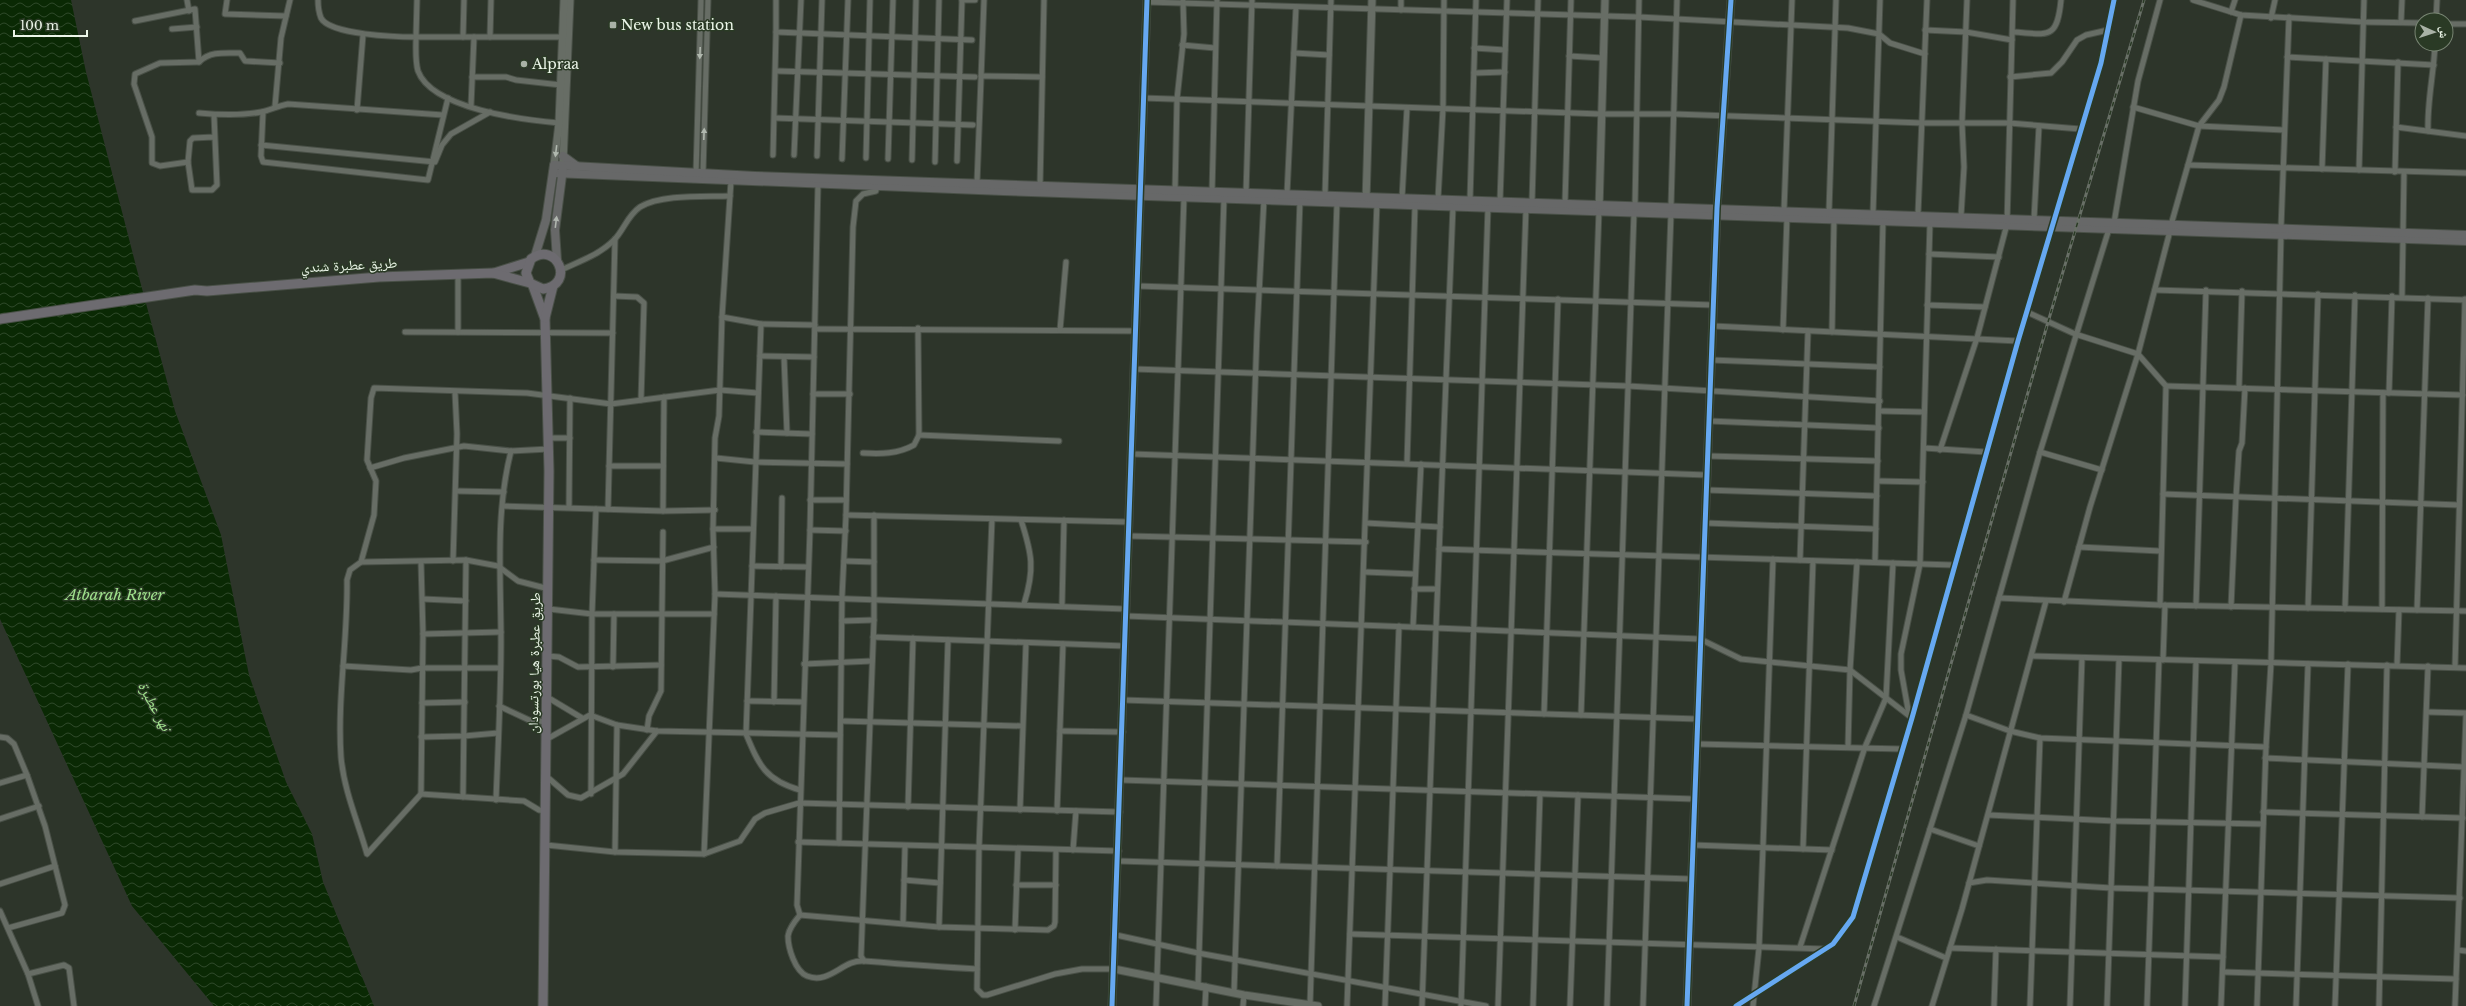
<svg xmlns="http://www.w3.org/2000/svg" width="2466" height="1006" font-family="'Libre Baskerville','Noto Naskh Arabic',serif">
	<defs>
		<pattern id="water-waves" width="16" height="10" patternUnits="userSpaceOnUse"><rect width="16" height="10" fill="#0a2904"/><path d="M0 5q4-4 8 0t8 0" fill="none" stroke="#2e4929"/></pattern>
	</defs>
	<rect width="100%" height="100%" fill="#2d352a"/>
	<path fill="url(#water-waves)" d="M0 0H71L86 72 137 270 175 411 221 535 249 675 286 782 312 834 323 882 374 1006H214L132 906 0 619Z"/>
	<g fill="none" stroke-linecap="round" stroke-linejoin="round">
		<g stroke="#495047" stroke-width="7">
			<g id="street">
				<path d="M187 0 189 11"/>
				<path d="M227 0 225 14 286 16"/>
				<path d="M318 0C318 5 319 13 321 18 330 35 398 37 416 37 416 48 415 61 418 71 432 109 524 120 559 123"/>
				<path d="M417 0 416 37H563"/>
				<path d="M776 0V32L972 40"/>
				<path d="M962 0H975"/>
				<path d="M1967 0 1962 123H2009L2080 129"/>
				<path d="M2193 0 2241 15 2363 22 2422 23"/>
				<path d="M1147 2 1639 17 1848 28 1879 34 1890 43 1925 54"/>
				<path d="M1401 10V0"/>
				<path d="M2231 12 2235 0"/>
				<path d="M2271 18 2275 0"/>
				<path d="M2436 20 2437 0"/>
				<path d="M135 21 195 9 199 62"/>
				<path d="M2401 22 2402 0"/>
				<path d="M2446 24H2466"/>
				<path d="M172 29 197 27"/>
				<path d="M1925 30 1966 32 2012 40"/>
				<path d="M2013 32C2048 34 2057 41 2061 0"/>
				<path d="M463 37 464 0"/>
				<path d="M490 37 491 0"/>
				<path d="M1182 45 1215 48"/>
				<path d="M1474 48 1505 50"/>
				<path d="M1294 53 1329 55"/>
				<path d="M1569 56 1603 58"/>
				<path d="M2287 57 2434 65"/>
				<path d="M777 71 975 77"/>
				<path d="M1474 73 1505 72"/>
				<path d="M981 76 1042 77"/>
				<path d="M472 77H506L516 80 561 85"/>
				<path d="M2010 77 2051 73 2062 62 2077 40 2086 35 2108 30"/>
				<path d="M1143 98 1601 114H1674L1923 123H1962L1964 167 1961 216"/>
				<path d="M275 106 281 38 290 0"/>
				<path d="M471 106 474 37"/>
				<path d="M2133 107 2199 126 2284 130"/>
				<path d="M357 110 363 35"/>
				<path d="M263 112 261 156 263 162 428 180 448 98"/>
				<path d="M199 113C220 115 240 116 261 112 271 110 277 106 288 104L443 115"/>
				<path d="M214 115 217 185 212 190H192L188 162 190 141 193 138 214 137"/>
				<path d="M775 118 973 125"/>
				<path d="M2396 127 2466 136"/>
				<path d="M2428 131C2427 101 2434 73 2435 44"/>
				<path d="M261 145 435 162 442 145 451 134 490 112"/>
				<path d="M773 155 776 32"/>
				<path d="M794 155 801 0"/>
				<path d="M817 156 822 0"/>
				<path d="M866 158 870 0"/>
				<path d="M842 159 848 0"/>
				<path d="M888 159 893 0"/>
				<path d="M912 160 916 0"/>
				<path d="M957 161 962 0"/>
				<path d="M188 162 160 166 152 163V137L134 84 135 74 160 63 199 62C210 51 225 53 240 53L245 61 280 63"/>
				<path d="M935 162 939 0"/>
				<path d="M2188 165 2466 173"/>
				<path d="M2322 169 2326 59"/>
				<path d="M2359 170 2364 0"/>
				<path d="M2395 172 2398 62"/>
				<path d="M696 173 701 0"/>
				<path d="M703 173 708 0"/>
				<path d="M977 183 984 0"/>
				<path d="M1040 186 1044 0"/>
				<path d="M1175 191 1177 99 1184 34 1183 1"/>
				<path d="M1212 192 1217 0"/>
				<path d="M1246 193 1252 0"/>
				<path d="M1287 194 1296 7"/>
				<path d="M1325 195 1331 0"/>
				<path d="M1402 198 1407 108"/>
				<path d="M1438 199 1443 108 1444 0"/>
				<path d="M1470 200 1476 0"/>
				<path d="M1500 201 1507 0"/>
				<path d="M1532 202 1538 0"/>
				<path d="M1565 203 1571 0"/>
				<path d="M1635 205 1639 0"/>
				<path d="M1453 206 1436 628 1700 639 1741 659 1850 670 1912 718"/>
				<path d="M1671 206 1677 0"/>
				<path d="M1784 210 1792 0"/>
				<path d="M1829 211 1836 0"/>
				<path d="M1873 213 1880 0"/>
				<path d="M1918 214 1927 0"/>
				<path d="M2034 219 2039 126"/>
				<path d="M2114 223 2138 81 2160 0"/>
				<path d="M2171 225 2199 126 2219 100 2224 87 2241 15"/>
				<path d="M2281 228 2289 17"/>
				<path d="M2403 233 2404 173"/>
				<path d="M1929 254 1999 257"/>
				<path d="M561 270C580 261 599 255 614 240 624 230 627 216 640 207 662 194 704 197 730 196"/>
				<path d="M1137 286 1713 305"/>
				<path d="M2155 290 2466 300"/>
				<path d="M614 296 637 297 644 303 641 400"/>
				<path d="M2402 297 2403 239"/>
				<path d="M1927 305 1985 307"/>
				<path d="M2027 312 2075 334 2138 354 2166 386 2160 605"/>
				<path d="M722 317 761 324 815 325"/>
				<path d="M761 324 746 734C759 765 765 780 800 790"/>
				<path d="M1713 326 2018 341"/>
				<path d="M815 329 1136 331"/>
				<path d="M1060 330 1066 262"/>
				<path d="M1783 330 1787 217"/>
				<path d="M405 332 613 333"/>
				<path d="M458 332V274"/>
				<path d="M1832 332 1834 218"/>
				<path d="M760 356 814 357"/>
				<path d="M784 357 787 433"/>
				<path d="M1711 360 1880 367"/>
				<path d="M1134 369 1628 386 1880 401"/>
				<path d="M2166 386 2463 395"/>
				<path d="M2239 388 2242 291"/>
				<path d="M2389 393 2392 296"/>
				<path d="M813 394H850"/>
				<path d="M1879 411 1924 412"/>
				<path d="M1709 421 1879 428"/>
				<path d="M756 432 812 434"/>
				<path d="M919 435 1059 441"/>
				<path d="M548 438H570"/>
				<path d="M1924 448 1986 452"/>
				<path d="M1940 450 1977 338 2007 224 2013 0"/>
				<path d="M2040 452 2102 470"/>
				<path d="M863 453C881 454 898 454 914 445L919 435 918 328"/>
				<path d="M1132 454 1707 475"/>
				<path d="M1708 456 1878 461"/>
				<path d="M716 458 755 462 847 464"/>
				<path d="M1407 463 1415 205"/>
				<path d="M609 466H663"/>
				<path d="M370 468 404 458 464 446 511 451 549 449"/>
				<path d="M1878 481 1923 482"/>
				<path d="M1706 490 1877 496"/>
				<path d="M456 491 504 492"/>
				<path d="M2163 494 2459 505"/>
				<path d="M810 500H846"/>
				<path d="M503 506 663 511 715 510"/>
				<path d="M569 507 570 398"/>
				<path d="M608 509 615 239"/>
				<path d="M663 511 664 397"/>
				<path d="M846 515 1129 522"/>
				<path d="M992 519 979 848 977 989 983 995H987L1055 974 1082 969H1114"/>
				<path d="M1021 520C1032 554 1035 569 1024 604"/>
				<path d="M1366 523 1440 527"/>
				<path d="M1705 523 1876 529"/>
				<path d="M713 529H753"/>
				<path d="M810 530 846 531"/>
				<path d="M1129 536 1366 542"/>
				<path d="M2079 547 2160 551"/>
				<path d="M1439 549 1953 565"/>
				<path d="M594 560 662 561 714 547"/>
				<path d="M1800 560 1808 331"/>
				<path d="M453 561 457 434 455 392"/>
				<path d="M844 561 874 562"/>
				<path d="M361 562 466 560 498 566 518 581 549 589"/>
				<path d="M421 562 423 634 421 794 524 801 539 810 546 811"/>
				<path d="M1875 562 1883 220"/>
				<path d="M752 566 808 567"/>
				<path d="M781 567 782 498"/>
				<path d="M1365 572 1414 574"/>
				<path d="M1414 589H1437"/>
				<path d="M715 594 1126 609"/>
				<path d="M1999 598 2160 605 2466 611"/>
				<path d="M423 599 466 601"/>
				<path d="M2064 602 2090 507 2138 354 2170 231"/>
				<path d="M1062 605 1064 520"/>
				<path d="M2196 606 2206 290"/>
				<path d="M2231 607 2236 497 2239 451 2242 443 2245 388"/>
				<path d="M2308 608 2318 294"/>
				<path d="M549 609 592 614H714"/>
				<path d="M2345 609 2355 295"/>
				<path d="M2382 609 2383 393"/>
				<path d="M2417 610 2428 298"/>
				<path d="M1126 616 1436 628 1422 1006"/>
				<path d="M842 621 874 620"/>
				<path d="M1413 627 1421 464"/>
				<path d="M423 634 501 632"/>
				<path d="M873 637 1125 646"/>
				<path d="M548 656 559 657 578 667 661 665"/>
				<path d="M2032 656 2466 668"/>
				<path d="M2163 660 2165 605"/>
				<path d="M804 664 872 661"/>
				<path d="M2397 665 2399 610"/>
				<path d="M343 666 411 670 422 668H500"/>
				<path d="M613 667 614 614"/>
				<path d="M2455 667 2465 299"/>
				<path d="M547 697 582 718"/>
				<path d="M1123 700 1698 719"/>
				<path d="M747 701 803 702"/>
				<path d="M774 702 776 596"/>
				<path d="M422 703 465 702"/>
				<path d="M499 706 529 720 547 722"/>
				<path d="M2427 712 2466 713"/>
				<path d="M1544 714 1558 299"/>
				<path d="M1581 715 1599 210"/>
				<path d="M1909 715 1901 670V654L1920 564 1930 222"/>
				<path d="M1966 715 2010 731 2040 738 2266 747"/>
				<path d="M841 721 1022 726"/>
				<path d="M647 730 649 716 661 691 663 532"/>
				<path d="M1060 731 1123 732"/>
				<path d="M0 737 7 738 14 744 27 775 45 826 65 905 62 913 8 928"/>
				<path d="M421 737 464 736 498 733"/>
				<path d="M547 739 590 715 617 725 657 731 840 735"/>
				<path d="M1697 744 1902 749"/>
				<path d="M1848 747 1850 670 1857 562"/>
				<path d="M2265 758 2464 767"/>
				<path d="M546 776 568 795 581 798 623 774 657 731"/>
				<path d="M1121 780 1694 799"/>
				<path d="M0 783 27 775"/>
				<path d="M421 794 367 854C358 822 344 791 341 757 337 698 348 639 347 580L350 570 361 562 374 515 376 481 367 460 371 398 374 388 527 393 611 404 720 390 758 393"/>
				<path d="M591 794 592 614 596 509"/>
				<path d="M463 797 466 560"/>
				<path d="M496 800C498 747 501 694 501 642 501 578 495 514 511 451"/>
				<path d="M908 807 913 638"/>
				<path d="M1020 810 1026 643"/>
				<path d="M1057 811 1063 644"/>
				<path d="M2263 812 2463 818"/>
				<path d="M1989 815 2114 821 2263 824"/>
				<path d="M2422 817 2428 666"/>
				<path d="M0 819 39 806"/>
				<path d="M1930 829 1979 846"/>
				<path d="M798 842 1119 851"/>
				<path d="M839 843 842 597 846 515 853 227 856 201 863 194 876 191 877 184"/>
				<path d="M546 845 615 852 704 854 740 841 755 819 765 813 799 803 1120 812"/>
				<path d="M1693 845 1832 850"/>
				<path d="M1803 849 1813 561"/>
				<path d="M1073 850 1076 811"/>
				<path d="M615 852 617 725"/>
				<path d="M704 854 715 594 713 529 715 438 719 416 722 317 731 181"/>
				<path d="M1118 861 1692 879"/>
				<path d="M1277 866 1300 200"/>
				<path d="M904 880 940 883"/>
				<path d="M1969 883 1987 880 2111 888 2460 898"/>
				<path d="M0 884 55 866"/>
				<path d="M1016 885H1056"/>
				<path d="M0 911 28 974 38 1006"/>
				<path d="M800 915 797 905 810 530 818 184"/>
				<path d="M800 915 939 927 1048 930 1054 926 1055 922 1056 850"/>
				<path d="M800 915C795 921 789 928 788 936 788 948 795 971 807 976 830 985 843 959 864 961 901 964 940 967 977 969"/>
				<path d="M903 923 905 846"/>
				<path d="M939 927 948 640"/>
				<path d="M1015 930 1018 849"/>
				<path d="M1350 934 1826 949"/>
				<path d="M1116 935 1198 953 1486 1006"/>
				<path d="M1897 937 1946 958"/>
				<path d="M1800 947 1865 747 1886 698 1893 563"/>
				<path d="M1950 948 2223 957"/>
				<path d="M2458 950 2466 951"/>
				<path d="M864 961 861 956 874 620V515"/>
				<path d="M2223 972 2456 979"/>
				<path d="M28 974 64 965 69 968 74 1006"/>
				<path d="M1198 985 1224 198"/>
				<path d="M1234 992 1257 332 1264 199"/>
				<path d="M1310 1005 1337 202"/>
				<path d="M1156 1006 1184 197"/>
				<path d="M1205 1006 1206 986"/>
				<path d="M1243 1006 1244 995"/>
				<path d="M1347 1006 1377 202"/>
				<path d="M1385 1006 1399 626"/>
				<path d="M1461 1006 1488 207"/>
				<path d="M1498 1006 1526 208"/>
				<path d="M1533 1006 1540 794"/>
				<path d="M1570 1006 1578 795"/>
				<path d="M1607 1006 1634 212"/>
				<path d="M1643 1006 1671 213"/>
				<path d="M1736 1006 1833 944 1853 917 1912 718 2018 341 2101 63 2114 0"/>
				<path d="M1753 1006 1759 948 1763 847 1773 559"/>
				<path d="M1874 1006 1966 715 2040 452 2109 229"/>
				<path d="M1932 1006 1962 909 2046 601"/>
				<path d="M1994 1006 1996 949"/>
				<path d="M2030 1006 2040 738"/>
				<path d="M2070 1006 2082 658"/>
				<path d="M2107 1006 2119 659"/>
				<path d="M2147 1006 2159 660"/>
				<path d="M2185 1006 2196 661"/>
				<path d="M2221 1006 2235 662"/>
				<path d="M2257 1006 2266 747 2271 663 2281 234"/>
				<path d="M2296 1006 2308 664"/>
				<path d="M2335 1006 2348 664"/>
				<path d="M2379 1006 2387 665"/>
				<path d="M2455 1006 2466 716"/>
			</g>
		</g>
		<g stroke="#495047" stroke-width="9">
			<g id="secondary">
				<path d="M563 162 570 0"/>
				<path d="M554 165 559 123 564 0"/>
				<path d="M1366 201 1372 0"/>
				<path d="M1599 210 1605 0"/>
				<path d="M1114 969 1244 995 1318 1006"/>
				<path d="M1112 1006 1147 0"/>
				<path d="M1687 1006 1717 208 1731 0"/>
			</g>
		</g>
		<g stroke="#495047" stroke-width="10">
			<g id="primary">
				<path d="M563 156 578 167"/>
				<path d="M553 173 1003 191 2466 241"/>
				<path d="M535 256 546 220 554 165 755 176 2466 235"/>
				<path d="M557 260 555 230 563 168"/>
			</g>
		</g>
		<g stroke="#495047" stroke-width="11">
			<g id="highway">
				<path d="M494 273 529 262"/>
				<path d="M533 286 545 319 549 471 543 1006"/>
				<path d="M545 318 553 286"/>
				<path d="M0 319 195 290 207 291 379 277 493 273 530 283 543 289C576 285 557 240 531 259L526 273 530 283"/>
			</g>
		</g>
		<use href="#street" stroke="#676d65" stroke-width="5"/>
		<use href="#secondary" stroke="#676d65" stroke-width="7"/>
		<use href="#primary" stroke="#676868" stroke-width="8"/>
		<use href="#highway" stroke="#6d6b70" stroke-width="9"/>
		<g stroke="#686f66" stroke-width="3">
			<path id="rail" d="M1854 1006 2048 322 2144 0"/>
		</g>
		<use href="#rail" stroke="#2a3a25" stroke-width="1.5" stroke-dasharray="4.5" stroke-linecap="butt"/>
		<g stroke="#2a3a25" stroke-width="8">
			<g id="cycleway">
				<path d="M1112 1006 1147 0"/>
				<path d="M1687 1006 1717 208 1731 0"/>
				<path d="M1736 1006 1833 944 1853 917 1912 718 2018 341 2101 63 2114 0"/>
			</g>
		</g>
		<use href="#cycleway" stroke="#66a8f1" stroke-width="5"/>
	</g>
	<defs><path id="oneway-solid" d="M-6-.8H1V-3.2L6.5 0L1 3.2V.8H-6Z"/></defs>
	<g fill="#b0b8ae">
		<use href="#oneway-solid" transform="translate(700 53) rotate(92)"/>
		<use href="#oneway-solid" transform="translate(704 134) rotate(-88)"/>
		<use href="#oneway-solid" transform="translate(556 151) rotate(97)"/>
	</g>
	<use fill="#b0b6af" href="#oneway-solid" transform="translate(556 222) rotate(-83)"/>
	<g fill="#a9b2a6" stroke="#2a3a25" stroke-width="1.5">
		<rect x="609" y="21" width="8" height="8" rx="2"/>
		<circle cx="524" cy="64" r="4"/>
	</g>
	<g text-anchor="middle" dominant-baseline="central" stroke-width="3" stroke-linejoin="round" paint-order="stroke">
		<g font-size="14" fill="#ecf6e9" stroke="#2a3a25" text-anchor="start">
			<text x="621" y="25">New bus station</text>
			<text x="532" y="64">Alpraa</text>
		</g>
		<g font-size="14" fill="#ecf6e9" stroke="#2a3a25">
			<text transform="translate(349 265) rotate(-3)">طريق عطبرة شندي</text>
			<text transform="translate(534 663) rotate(-89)">طريق عطبرة هيا بورتسودان</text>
		</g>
		<g font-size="15" font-style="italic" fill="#a0e28d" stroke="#2a3a25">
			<text x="115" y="594">Atbarah River</text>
			<text transform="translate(155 706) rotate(62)">نهر عطبرة</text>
		</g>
	</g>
	<g transform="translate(2434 32) rotate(93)"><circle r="19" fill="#2a3a25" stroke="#788573"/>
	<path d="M0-3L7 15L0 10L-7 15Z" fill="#a9b2a6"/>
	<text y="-6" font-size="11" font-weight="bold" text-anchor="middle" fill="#ecf6e9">ش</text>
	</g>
	<path d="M14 30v6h73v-6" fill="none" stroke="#ecf6e9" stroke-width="2"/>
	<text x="20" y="30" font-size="12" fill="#ecf6e9" stroke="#2a3a25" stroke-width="3" paint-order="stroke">100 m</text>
</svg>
